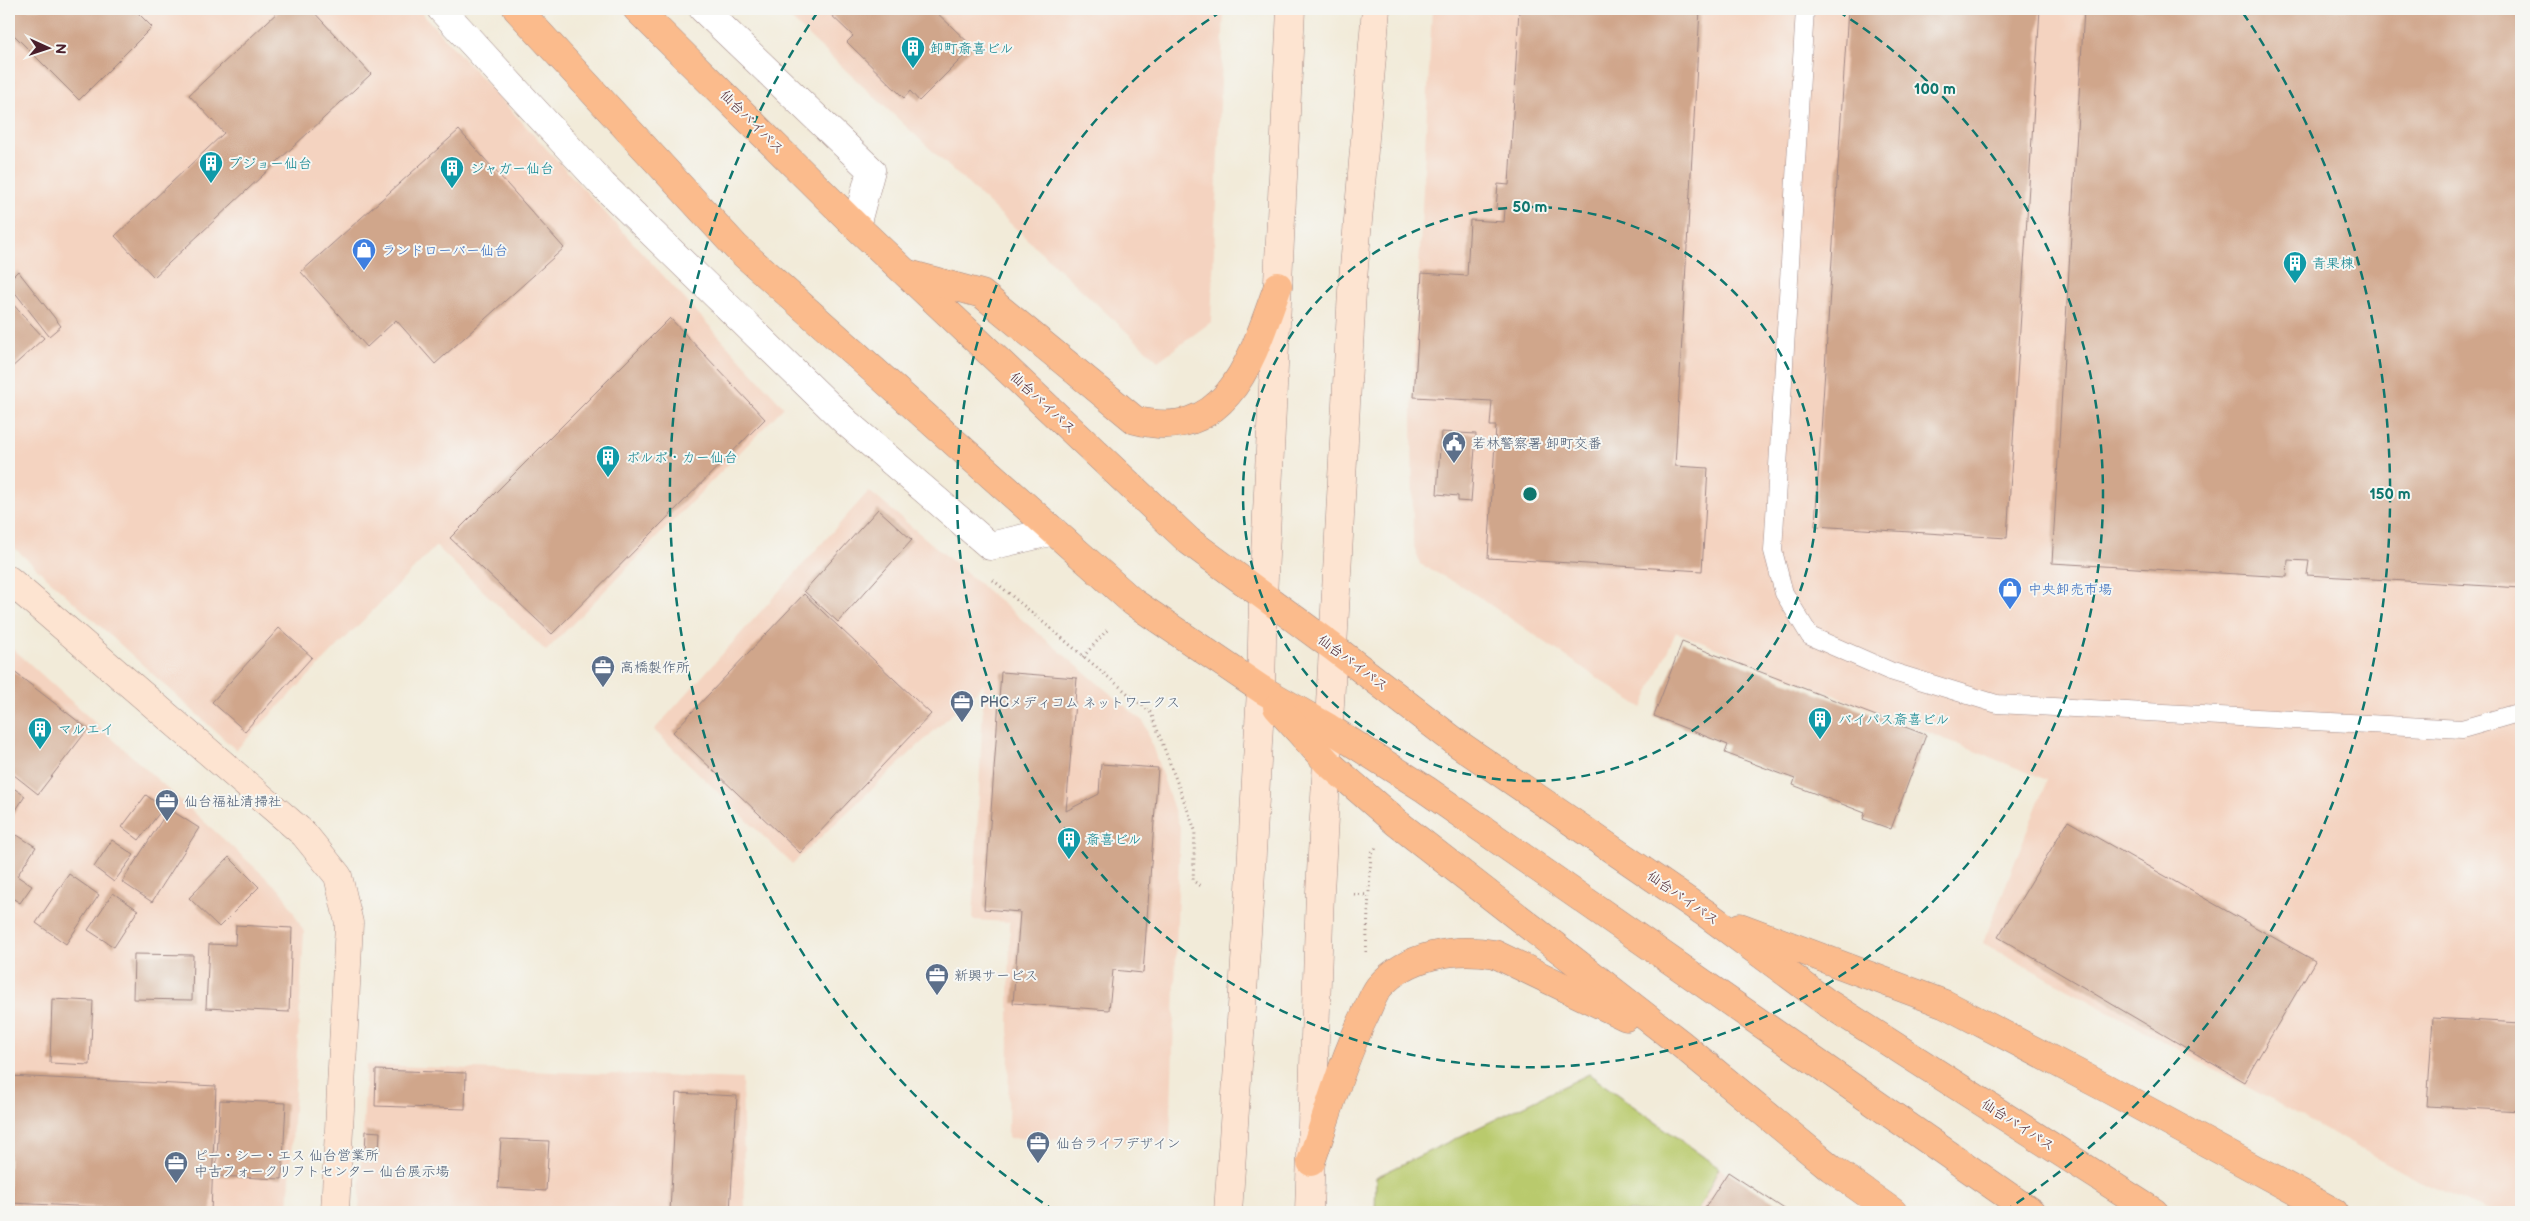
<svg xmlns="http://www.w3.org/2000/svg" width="2530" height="1221" font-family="'Balsamiq Sans','Klee One',sans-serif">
	<rect width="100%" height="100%" fill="#f6f6f2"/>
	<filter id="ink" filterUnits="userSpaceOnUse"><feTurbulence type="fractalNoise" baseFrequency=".02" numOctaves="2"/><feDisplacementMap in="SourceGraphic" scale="10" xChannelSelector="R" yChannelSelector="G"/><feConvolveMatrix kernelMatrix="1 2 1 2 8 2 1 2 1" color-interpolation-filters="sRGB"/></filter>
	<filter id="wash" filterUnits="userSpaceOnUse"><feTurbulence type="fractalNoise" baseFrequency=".0096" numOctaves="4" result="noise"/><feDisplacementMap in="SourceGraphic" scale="20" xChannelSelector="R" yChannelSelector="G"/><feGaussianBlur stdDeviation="1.12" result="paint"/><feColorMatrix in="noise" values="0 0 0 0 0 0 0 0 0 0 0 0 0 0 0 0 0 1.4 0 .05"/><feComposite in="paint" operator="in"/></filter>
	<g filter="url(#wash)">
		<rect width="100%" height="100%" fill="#f2ebd9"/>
		<g fill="#f4d3c0">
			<path d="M9 9H418L784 407 546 651 436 546 236 750 9 543Z"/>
			<path d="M780 9H1224L1211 322 1158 361Z"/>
			<path d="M1432 9H2521V1212H2490L2418 1180 1983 943 2047 780 1676 632 1642 708 1467 589 1420 564 1413 543 1412 409Z"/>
			<path d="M869 491 1144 722 1180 827 1170 1143 1008 1138 1010 922 973 920 984 684 792 864 654 730Z"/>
			<path d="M9 645 283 893 304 932 288 1212H9Z"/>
			<path d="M366 1065 742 1079 745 1212H359Z"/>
			<path d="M1719 1168 1785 1212H1697Z"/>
		</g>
		<path fill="#b9ca6d" stroke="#82744c" d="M1589 1074 1719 1168 1697 1212H1375L1376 1177Z"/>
		<g id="blocks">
			<g fill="#d0a68b">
				<path d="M9 9H134L152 27 79 100 9 30Z"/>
				<path d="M281 9H311L371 74 154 277 115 236 224 133 189 95Z"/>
				<path d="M825 9H933L973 47 919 101 910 91 904 98 847 42 853 36Z"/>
				<path d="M1519 9H1700L1675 466 1708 468 1702 571 1488 558 1496 426H1490L1492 401 1414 397 1422 273 1467 276 1470 220 1504 222 1505 209H1496L1498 184 1509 185Z"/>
				<path d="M1848 9H2040L2007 538 1815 526Z"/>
				<path d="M2084 9H2521V588L2307 575 2309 561 2288 560 2287 577 2052 563Z"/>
				<path d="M459 130 564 248 435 364 396 320 367 347 301 272Z"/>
				<path d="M18 271 61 326 49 336 9 285V280Z"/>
				<path d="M9 300 44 338 9 370Z"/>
				<path d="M670 318 765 419 552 634 450 538Z"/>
				<path d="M1441 432 1476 434 1471 502 1458 501V496L1437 494Z"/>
				<path d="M878 509 912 540 838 622 804 591Z"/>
				<path d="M804 594 931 714 800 853 673 732Z"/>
				<path d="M279 628 312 657 245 731 212 702Z"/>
				<path d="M1682 642 1926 735 1891 829 1863 819 1865 813 1793 785 1795 779 1725 753 1728 745 1654 716Z"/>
				<path d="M9 668 88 729 38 794 9 771Z"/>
				<path d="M1001 672 1077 678 1066 811 1099 794 1101 764 1158 768 1143 973 1113 970 1109 1010 1013 1003 1020 912 984 909Z"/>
				<path d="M9 785 25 796 9 821Z"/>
				<path d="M146 795 163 808 139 840 122 827Z"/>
				<path d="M169 809 199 828 152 902 122 882Z"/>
				<path d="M2068 821 2315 961 2244 1082 1998 937Z"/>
				<path d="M17 835 36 847 17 876 32 886 20 903 9 896V849Z"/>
				<path d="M112 840 134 855 114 882 94 867Z"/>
				<path d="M229 857 259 887 219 927 189 898Z"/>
				<path d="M69 874 99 895 66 944 36 923Z"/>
				<path d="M113 893 138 910 114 947 88 930Z"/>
				<path d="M236 925 292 928 289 1012 206 1008 209 944 235 945Z"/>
				<path d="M134 954 193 955 192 1000 133 999Z"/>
				<path d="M52 999 93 1001 90 1065 50 1063Z"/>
				<path d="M2433 1018 2521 1023V1111L2427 1106Z"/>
				<path d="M376 1070 466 1073 465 1109 375 1106Z"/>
				<path d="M9 1076 216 1086 211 1212 9 1203Z"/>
				<path d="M676 1093 737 1096 730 1212H670Z"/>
				<path d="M220 1100 286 1103 282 1179 216 1176Z"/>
				<path d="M366 1131 380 1132 379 1153H365Z"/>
				<path d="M501 1139 549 1141 546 1191 498 1188Z"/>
				<path d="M1728 1172 1789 1212H1702Z"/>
			</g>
		</g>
	</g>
	<g filter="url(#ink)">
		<use href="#blocks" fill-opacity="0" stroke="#9e8582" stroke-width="1"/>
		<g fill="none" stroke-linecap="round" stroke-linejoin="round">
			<g stroke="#9e8582" stroke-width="19">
				<path id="lane" d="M1805 9 1773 551 1784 593 1810 636 1890 671 1997 704 2462 729 2521 712"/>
			</g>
			<g stroke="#9e8582" stroke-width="29">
				<g id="street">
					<path d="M441 9 603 185 847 423 990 546 1054 531"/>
					<path d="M703 9 871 170 856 226"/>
				</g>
			</g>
			<g stroke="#9e8582" stroke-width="29">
				<g id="secondary">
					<path d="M9 580 304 834 338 876 349 923 335 1212"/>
					<path d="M1228 1212 1250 889 1261 689 1263 597 1291 9"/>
					<path d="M1309 1212 1320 892 1352 291 1376 9"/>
				</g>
			</g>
			<g stroke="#9e8582" stroke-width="29">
				<g id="highway">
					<path d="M517 9 736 247 1133 602 1261 689 1329 728 1425 789 2031 1212"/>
					<path d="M637 9 856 226 1189 541 1334 648 1457 743 1708 915 1826 1002 2154 1212"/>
					<path d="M909 274 982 294 1135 420C1229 445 1253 355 1278 286"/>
					<path d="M1277 707 1327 762 1397 823 1681 1044 1831 1168 1893 1212"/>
					<path d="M1740 927 1945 1004 2106 1088 2334 1212"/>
					<path d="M1311 1162C1328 1113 1342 1062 1365 1015 1369 1006 1373 995 1379 987 1407 955 1454 947 1495 954L1626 1017"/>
				</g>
			</g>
			<g stroke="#9e8582" stroke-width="3" stroke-dasharray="1 4" stroke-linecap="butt">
				<path d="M993 580 1151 713 1195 830 1193 881 1203 887"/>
				<path d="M1083 657 1108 629"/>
				<path d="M1354 894 1368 895"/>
				<path d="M1366 952 1371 853 1376 848"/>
			</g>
			<use href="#lane" stroke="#fff" stroke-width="18"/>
			<use href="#street" stroke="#fff" stroke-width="28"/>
			<use href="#secondary" stroke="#fde4d1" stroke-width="28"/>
			<use href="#highway" stroke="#fbbb8c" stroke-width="28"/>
		</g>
	</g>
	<g fill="none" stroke="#0f766e" stroke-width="2.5" stroke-dasharray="9 6">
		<circle cx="1530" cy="494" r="287"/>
		<path d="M1838 11A573 573 0 1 1 1222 11"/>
		<path d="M1055 1211A860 860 0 0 1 817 13M2243 13A860 860 0 0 1 2005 1211"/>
	</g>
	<defs>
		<g id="building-pin" transform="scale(1.25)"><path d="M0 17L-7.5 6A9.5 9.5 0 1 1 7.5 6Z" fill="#0f9aa8" stroke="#f6f6f2"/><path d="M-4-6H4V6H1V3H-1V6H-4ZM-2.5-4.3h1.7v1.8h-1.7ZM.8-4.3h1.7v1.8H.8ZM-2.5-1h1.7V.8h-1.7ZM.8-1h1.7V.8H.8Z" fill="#fff"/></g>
		<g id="shop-pin" transform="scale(1.25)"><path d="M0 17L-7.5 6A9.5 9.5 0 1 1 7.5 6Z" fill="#3f7fe0" stroke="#f6f6f2"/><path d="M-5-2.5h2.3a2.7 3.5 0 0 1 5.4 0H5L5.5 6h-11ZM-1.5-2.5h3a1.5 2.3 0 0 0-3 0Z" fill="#fff"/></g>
		<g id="civic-pin" transform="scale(1.25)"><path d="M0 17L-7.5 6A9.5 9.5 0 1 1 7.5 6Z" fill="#5c6f8a" stroke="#f6f6f2"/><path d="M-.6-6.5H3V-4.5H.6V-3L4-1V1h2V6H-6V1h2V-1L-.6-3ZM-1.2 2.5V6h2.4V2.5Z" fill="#fff"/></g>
		<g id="office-pin" transform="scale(1.25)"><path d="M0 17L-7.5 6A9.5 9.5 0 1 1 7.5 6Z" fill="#5c6f8a" stroke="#f6f6f2"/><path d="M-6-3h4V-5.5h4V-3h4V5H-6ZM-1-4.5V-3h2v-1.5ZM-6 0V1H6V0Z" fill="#fff"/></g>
	</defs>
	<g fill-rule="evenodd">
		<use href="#building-pin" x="913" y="48"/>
		<use href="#building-pin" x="211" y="163"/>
		<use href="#building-pin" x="452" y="168"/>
		<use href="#shop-pin" x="364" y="250"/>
		<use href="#building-pin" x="2295" y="263"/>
		<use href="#civic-pin" x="1454" y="443"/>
		<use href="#building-pin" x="608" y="457"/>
		<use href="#shop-pin" x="2010" y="589"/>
		<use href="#office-pin" x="603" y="667"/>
		<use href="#office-pin" x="962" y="702"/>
		<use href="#building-pin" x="1820" y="719"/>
		<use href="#building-pin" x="40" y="729"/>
		<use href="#office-pin" x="167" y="801"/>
		<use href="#building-pin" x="1069" y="839"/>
		<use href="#office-pin" x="937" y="975"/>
		<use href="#office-pin" x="1038" y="1143"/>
		<use href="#office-pin" x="176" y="1163"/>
	</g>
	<g text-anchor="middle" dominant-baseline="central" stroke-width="4" stroke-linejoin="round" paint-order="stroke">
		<g font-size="14" fill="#0d838f" stroke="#f6f6f2" text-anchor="start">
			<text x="930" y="48">卸町斎喜ビル</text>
			<text x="228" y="163">プジョー仙台</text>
			<text x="470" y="168">ジャガー仙台</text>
			<text x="2312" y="263">青果棟</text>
			<text x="626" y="457">ボルボ・カー仙台</text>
			<text x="1838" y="719">バイパス斎喜ビル</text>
			<text x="58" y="729">マルエイ</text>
			<text x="1086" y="839">斎喜ビル</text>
		</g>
		<g font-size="14" fill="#4a1f2b" stroke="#f6f6f2">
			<text transform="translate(752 122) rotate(45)">仙台バイパス</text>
			<text transform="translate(1043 403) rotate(43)">仙台バイパス</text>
			<text transform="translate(1353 663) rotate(37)">仙台バイパス</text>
			<text transform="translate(1683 898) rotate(35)">仙台バイパス</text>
			<text transform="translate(2018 1125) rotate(33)">仙台バイパス</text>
		</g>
		<g font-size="14" fill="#366cbe" stroke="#f6f6f2" text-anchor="start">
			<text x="382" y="250">ランドローバー仙台</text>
			<text x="2028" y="589">中央卸売市場</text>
		</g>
		<g font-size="14" fill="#4e5e75" stroke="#f6f6f2" text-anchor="start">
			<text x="1472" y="443">若林警察署 卸町交番</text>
			<text x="620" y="667">高橋製作所</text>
			<text x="980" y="702">PHCメディコム ネットワークス</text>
			<text x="184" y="801">仙台福祉清掃社</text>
			<text x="954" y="975">新興サービス</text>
			<text x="1056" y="1143">仙台ライフデザイン</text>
			<text x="194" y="1155">ピー・シー・エス 仙台営業所<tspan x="194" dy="16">中古フォークリフトセンター 仙台展示場</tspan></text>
		</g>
	</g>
	<circle cx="1530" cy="494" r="8" fill="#0f766e" stroke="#f6f6f2" stroke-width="2.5"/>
	<g font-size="15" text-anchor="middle" font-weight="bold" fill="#0f766e" stroke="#f6f6f2" stroke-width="4" stroke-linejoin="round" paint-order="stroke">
		<text x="1935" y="94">100 m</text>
		<text x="1530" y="212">50 m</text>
		<text x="2390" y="499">150 m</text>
	</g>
	<rect width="2530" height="1221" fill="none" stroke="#f6f6f2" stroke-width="30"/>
	<g transform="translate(48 48) rotate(93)" stroke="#f6f6f2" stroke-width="4" paint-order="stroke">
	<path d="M0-4L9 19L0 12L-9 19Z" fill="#4a1f2b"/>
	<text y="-8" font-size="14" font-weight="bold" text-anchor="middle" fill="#4a1f2b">N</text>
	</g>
</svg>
